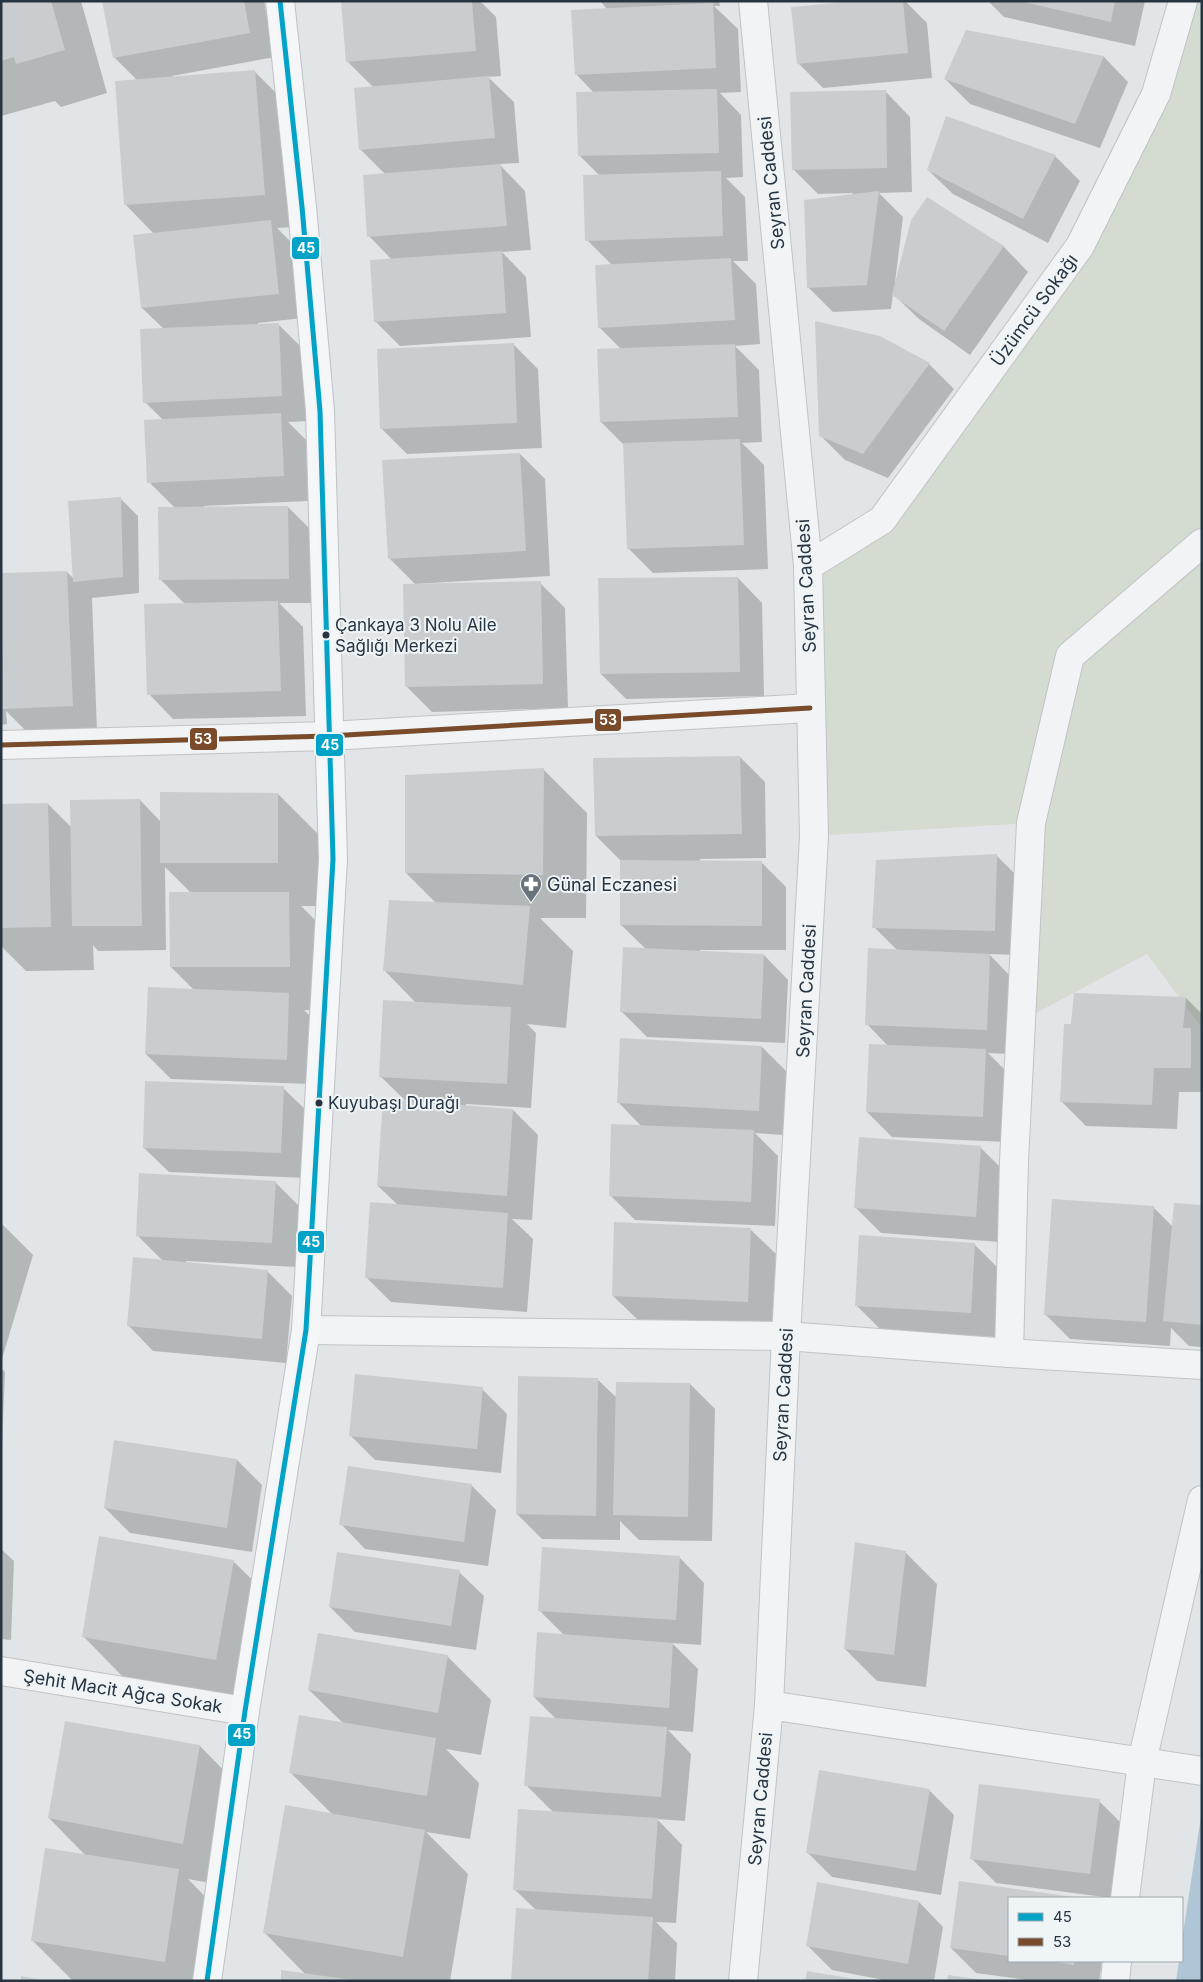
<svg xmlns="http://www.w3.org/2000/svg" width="1203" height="1982" font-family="Inter,sans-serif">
	<rect width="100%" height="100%" fill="#e2e5e7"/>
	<path fill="#d4dcd2" d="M1183 1H1202V1028L1147 954 1021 1021 1031 823 814 836 808 566 882 520 1080 246Z"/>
	<path fill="#aec6d5" d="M1202 1810V1981H1176L1179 1961H1182V1940Z"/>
	<g fill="#0003">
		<path d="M1 1H81L107 93 61 107 55 101 1 116Z"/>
		<path d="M103 1H264L275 57 172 76 173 78 255 72 287 104 296 227 277 228 295 246 303 318 258 323V325L278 324 303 349 307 421 288 422 306 440 308 501 204 506V508L288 507 313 532 314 603H279L303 627 306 716 173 719 149 694 186 605 160 579 175 508 149 482 163 420 145 402 164 329 142 308 154 234 126 205 116 82 137 80 114 57Z"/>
		<path d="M356 1H480L496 17 501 76 488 77 514 102 519 163 499 164 525 191 531 250 502 252 526 277 531 337 400 346 375 321 392 260 369 236 386 175 360 149 373 87 348 62 342 2Z"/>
		<path d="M600 1H719L720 6H714L738 29 741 92 720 93 741 115 743 177 726 178 745 197 748 261H733L756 284 760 344 735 346 759 370 762 442 742 443 764 465 768 569 653 573 628 548 624 445 601 422 621 349 599 327 612 265 587 240 600 176 580 156 594 93 576 74 608 10Z"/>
		<path d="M869 1H905L927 23 932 78 823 88 798 63Z"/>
		<path d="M988 1H1145L1135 46 1004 17Z"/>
		<path d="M966 31 1104 57 1128 82 1100 148 970 104 945 79Z"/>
		<path d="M886 92 910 117 912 192 879 193 903 217 895 283 896 284 927 199 1004 247 1028 272 970 355 919 319 893 294 891 309 833 312 808 287 853 193 818 194 793 169Z"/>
		<path d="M1055 156 1080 181 1048 243 953 194 928 170Z"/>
		<path d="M513 344 538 369 542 448 407 454 382 429Z"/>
		<path d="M929 364 954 389 888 478 845 460 820 435Z"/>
		<path d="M520 454 545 479 550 576 415 584 389 558Z"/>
		<path d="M121 499 138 516 139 593 92 598 97 731 29 734 6 711 7 724 1 725V574L67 572 74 579Z"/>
		<path d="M738 578 762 603 764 696 626 699 601 674Z"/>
		<path d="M540 583 565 608 568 708 432 712 407 687Z"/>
		<path d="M740 757 765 782 766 858 700 859V862H761L786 887V950H700V952L764 955 788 980 785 1043 647 1037 622 1012 646 949 621 925V861L596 836Z"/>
		<path d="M544 770 587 813 586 918H540L573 951 566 1028 527 1024 536 1033 531 1108 466 1104V1107L513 1110 538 1135 532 1220 512 1219 533 1239 527 1312 391 1302 366 1277 399 1206 378 1186 407 1102 380 1076 416 1003 384 970 436 903 406 873Z"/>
		<path d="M278 794 321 837V906H301L332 937 333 1010H304L313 1019 311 1084 171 1079 146 1054 194 990 171 967 192 894 165 867 166 950 98 951 93 945 94 970 26 971 1 946V805L48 804 72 828 140 800 161 822Z"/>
		<path d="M996 855 1021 880 1019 955 989 954 1014 980 1012 1054 988 1053 1011 1076 1008 1142 892 1137 867 1112 888 1046 867 1024 898 951 874 927Z"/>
		<path d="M1075 994 1186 998 1202 1014V1092H1179L1177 1129 1086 1126 1061 1101Z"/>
		<path d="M762 1047 787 1072 783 1135 755 1133 778 1156 775 1226 635 1220 610 1195 642 1127 618 1102Z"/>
		<path d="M283 1088 308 1112 306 1178 169 1172 144 1148Z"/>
		<path d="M980 1147 1005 1172 1000 1242 881 1233 856 1208Z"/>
		<path d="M275 1182 300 1207 297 1267 186 1261V1264L267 1271 292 1296 286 1363 153 1351 129 1326 164 1262 137 1235Z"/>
		<path d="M1153 1207 1173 1227 1202 1207V1347L1189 1346 1171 1328 1170 1346 1070 1339 1045 1314Z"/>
		<path d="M1 1223 33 1255 2 1359H1Z"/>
		<path d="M751 1230 776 1254 772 1326 638 1320 613 1296Z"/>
		<path d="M974 1244 999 1269 995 1337 881 1330 856 1305Z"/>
		<path d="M1 1368 5 1372 2 1443H1Z"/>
		<path d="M597 1379 617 1398 690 1384 715 1409 712 1541 639 1540 620 1521V1540L542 1539 517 1514Z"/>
		<path d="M482 1389 507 1414 501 1473 375 1460 350 1435Z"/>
		<path d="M115 1441 237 1460 262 1485 252 1552 130 1533 105 1508Z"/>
		<path d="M471 1485 496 1510 488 1566 365 1549 341 1524Z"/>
		<path d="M1 1549 14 1561 11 1640 1 1639Z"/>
		<path d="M905 1552 937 1584 926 1687 877 1681 845 1649Z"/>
		<path d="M680 1558 704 1583 701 1645 672 1643 698 1669 693 1732 668 1730 691 1754 685 1821 657 1819 682 1845 676 1923 656 1922 677 1943 675 1981H512L536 1910 514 1889 553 1812 526 1785 556 1719 534 1697 564 1635 540 1611Z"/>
		<path d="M233 1561 277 1604 259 1703 126 1680 83 1636Z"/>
		<path d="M459 1572 484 1596 476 1650 355 1632 330 1607Z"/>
		<path d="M447 1656 491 1700 481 1755 446 1749 479 1783 470 1839 426 1832 468 1874 450 1981H282L306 1975 264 1932 333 1815 291 1773 343 1723 309 1690Z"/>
		<path d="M200 1746 243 1790 226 1886 188 1879 222 1914 212 1981H73L32 1940 86 1856 49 1818Z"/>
		<path d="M929 1790 954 1815 941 1895 832 1877 807 1852Z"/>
		<path d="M1099 1801 1124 1826 1112 1898 996 1883 971 1858Z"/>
		<path d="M960 1883 1073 1898H1009V1961H1102L1099 1981H1034L976 1973 951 1948Z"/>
		<path d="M919 1902 943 1927 934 1981H889L832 1970 807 1945Z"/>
	</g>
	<g fill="#cacdcf">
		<path d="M1 1H51L65 50 16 64 14 57 1 61Z"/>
		<path d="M102 1H244L250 33 113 58Z"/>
		<path d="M341 1H472L476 51 346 62Z"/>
		<path d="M856 1H903L908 53 797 64 791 7Z"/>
		<path d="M1019 1H1115L1111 22Z"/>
		<path d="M713 3 716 68 575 75 571 10Z"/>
		<path d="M966 30 1104 56 1075 124 944 79Z"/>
		<path d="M255 70 265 195 124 205 115 81Z"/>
		<path d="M489 76 495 138 359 150 354 88Z"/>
		<path d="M717 89 719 153 578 156 576 92Z"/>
		<path d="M886 90 887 168 792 170 790 92Z"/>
		<path d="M946 116 1056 155 1023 219 927 170Z"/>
		<path d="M501 164 507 226 367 237 363 175Z"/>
		<path d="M721 171 723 236 585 241 583 175Z"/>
		<path d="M879 191 867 285 807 288 804 200Z"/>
		<path d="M927 197 1004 246 944 331 892 295 911 220Z"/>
		<path d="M271 220 279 294 141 308 133 235Z"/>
		<path d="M502 251 506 313 374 322 370 260Z"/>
		<path d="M731 258 735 320 598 328 595 265Z"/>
		<path d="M815 321 880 336 930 363 863 454 819 436Z"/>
		<path d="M279 323 282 396 143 403 140 329Z"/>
		<path d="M514 343 517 423 380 429 377 349Z"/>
		<path d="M735 344 738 417 600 422 597 349Z"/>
		<path d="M281 413 284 476 147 483 144 420Z"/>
		<path d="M740 439 744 545 627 549 623 443Z"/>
		<path d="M520 453 526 551 388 559 382 460Z"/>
		<path d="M121 497 123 577 73 582 68 501Z"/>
		<path d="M288 506 289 579 159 580 158 507Z"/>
		<path d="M67 571 73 706 3 709 1 573Z"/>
		<path d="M738 577 740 672 600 674 598 578Z"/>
		<path d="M541 581 543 684 405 687 403 584Z"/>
		<path d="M278 601 281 691 147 695 144 604Z"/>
		<path d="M740 756 742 834 595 836 593 758Z"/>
		<path d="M544 768 543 875 405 873V775Z"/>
		<path d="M160 792 278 793V863H160Z"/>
		<path d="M140 799 142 926H72L70 800Z"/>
		<path d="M48 803 51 927 1 928V804Z"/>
		<path d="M997 854 995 931 872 928 876 860Z"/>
		<path d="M620 860 762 861V926L620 925Z"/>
		<path d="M169 892H289L290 967H170Z"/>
		<path d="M389 900 530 906 523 985 383 971Z"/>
		<path d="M623 947 764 954 761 1019 620 1012Z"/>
		<path d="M868 948 990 954 987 1030 865 1025Z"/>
		<path d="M148 987 289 993 287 1060 145 1054Z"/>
		<path d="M1074 993 1186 997 1183 1028H1191V1068H1154L1152 1105 1060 1102 1064 1024H1071Z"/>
		<path d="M383 1000 511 1007 507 1084 379 1077Z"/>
		<path d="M620 1038 762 1046 759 1111 617 1103Z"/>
		<path d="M869 1044 986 1049 983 1117 866 1112Z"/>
		<path d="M145 1081 284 1086 281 1153 143 1148Z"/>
		<path d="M383 1099 513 1109 507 1196 377 1186Z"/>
		<path d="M611 1124 754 1130 751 1202 609 1196Z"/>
		<path d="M859 1137 981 1146 976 1217 854 1208Z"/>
		<path d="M139 1173 276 1181 272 1243 136 1236Z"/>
		<path d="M1052 1199 1154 1206 1146 1322 1044 1315Z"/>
		<path d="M370 1202 508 1213 503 1288 365 1278Z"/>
		<path d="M1174 1203 1202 1205V1325L1163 1321Z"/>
		<path d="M614 1222 751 1228 748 1302 612 1296Z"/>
		<path d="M859 1235 975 1243 971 1313 855 1306Z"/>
		<path d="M133 1257 268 1270 262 1339 127 1326Z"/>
		<path d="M355 1374 483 1387 477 1449 349 1436Z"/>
		<path d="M518 1376 598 1378 596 1516 516 1514Z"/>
		<path d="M616 1382 690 1383 688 1517 613 1515Z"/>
		<path d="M114 1440 237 1459 227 1528 104 1508Z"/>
		<path d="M348 1466 472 1484 464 1542 339 1525Z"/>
		<path d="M99 1536 234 1560 216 1660 82 1637Z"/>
		<path d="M855 1542 906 1551 894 1655 844 1649Z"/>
		<path d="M542 1547 680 1556 676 1620 538 1611Z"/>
		<path d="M337 1552 460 1570 451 1626 329 1607Z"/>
		<path d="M537 1632 673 1643 669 1708 533 1697Z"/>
		<path d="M318 1633 448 1655 438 1713 308 1690Z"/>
		<path d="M299 1715 436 1738 427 1796 289 1773Z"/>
		<path d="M530 1716 667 1727 661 1797 524 1786Z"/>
		<path d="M65 1721 200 1745 183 1844 48 1818Z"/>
		<path d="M819 1770 930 1789 916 1871 806 1853Z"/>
		<path d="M979 1784 1100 1799 1090 1874 970 1859Z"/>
		<path d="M285 1805 425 1830 403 1957 263 1933Z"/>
		<path d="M518 1809 658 1818 652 1899 513 1890Z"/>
		<path d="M45 1848 179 1869 165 1962 31 1941Z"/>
		<path d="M959 1881 1074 1897V1898H1009V1956L950 1948Z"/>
		<path d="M817 1882 919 1901 908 1964 806 1946Z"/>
		<path d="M516 1908 653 1917 648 1981H511Z"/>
		<path d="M1050 1961H1074V1965Z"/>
		<path d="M281 1970 353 1980V1981H281Z"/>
		<path d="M807 1971 861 1980V1981H805Z"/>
		<path d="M948 1975 983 1980V1981H947Z"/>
		<path d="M21 1976 42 1980V1981H21Z"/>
	</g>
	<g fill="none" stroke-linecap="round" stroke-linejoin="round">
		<g stroke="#c0c3c5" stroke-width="30">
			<g id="minor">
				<path d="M808 566 882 520 1080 246 1156 94 1183 1"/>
				<path d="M1 745 329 736 810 708"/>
				<path d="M306 1330 786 1336 1009 1353 1202 1365"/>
				<path d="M1009 1353 1014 1161 1031 823 1070 656 1202 543"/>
				<path d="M1 1671 245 1711"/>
				<path d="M769 1705 1202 1771"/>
				<path d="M1125 1898 1142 1762 1202 1500"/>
				<path d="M743 1981 769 1705 786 1336 814 836 808 566 753 1"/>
				<path d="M1115 1981 1117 1961"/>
			</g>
		</g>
		<g stroke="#bec2c5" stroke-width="30">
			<path id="major" d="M207 1981 245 1711 306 1330 333 859 320 411 302 207 280 1"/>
		</g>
		<use href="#minor" stroke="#f1f3f4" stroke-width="28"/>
		<use href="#major" stroke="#f5f6f7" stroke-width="28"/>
		<g stroke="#eff4f7" stroke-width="9">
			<path id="bus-1" d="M207 1981 245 1711 306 1330 333 859 320 411 302 207 280 1"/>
		</g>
		<g stroke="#eff4f7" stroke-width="9">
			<path id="bus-2" d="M1 745 329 736 810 708"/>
		</g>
		<use href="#bus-1" stroke="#02a3c7" stroke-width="5"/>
		<use href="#bus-2" stroke="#7a4b2a" stroke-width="5"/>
	</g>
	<defs>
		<g id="pharmacy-pin" transform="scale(1.125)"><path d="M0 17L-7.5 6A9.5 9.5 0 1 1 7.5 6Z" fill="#68737c" stroke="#eff4f7"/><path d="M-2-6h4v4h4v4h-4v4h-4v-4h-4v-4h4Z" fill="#fff"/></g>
	</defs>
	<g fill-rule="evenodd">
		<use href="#pharmacy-pin" x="531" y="884"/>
	</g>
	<g fill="#273542" stroke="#eff4f7" stroke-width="2">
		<circle cx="326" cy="635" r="4.5"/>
		<circle cx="319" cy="1103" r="4.5"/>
	</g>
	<g text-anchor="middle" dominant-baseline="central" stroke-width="4" stroke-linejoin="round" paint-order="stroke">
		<g font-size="17" fill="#273542" stroke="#eff4f7" text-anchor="start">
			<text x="335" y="625">Çankaya 3 Nolu Aile<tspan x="335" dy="21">Sağlığı Merkezi</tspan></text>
			<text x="328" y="1103">Kuyubaşı Durağı</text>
		</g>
		<g font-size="18" fill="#273542" stroke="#eff4f7">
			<text transform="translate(771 183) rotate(-96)">Seyran Caddesi</text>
			<text transform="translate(1034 310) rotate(-54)">Üzümcü Sokağı</text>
			<text transform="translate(806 586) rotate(-93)">Seyran Caddesi</text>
			<text transform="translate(806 991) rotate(-87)">Seyran Caddesi</text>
			<text transform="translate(783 1395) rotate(-87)">Seyran Caddesi</text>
			<text transform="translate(123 1691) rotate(9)">Şehit Macit Ağca Sokak</text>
			<text transform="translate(760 1799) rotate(-85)">Seyran Caddesi</text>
		</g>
		<g font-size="18" fill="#273542" stroke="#eff4f7" text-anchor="start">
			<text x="547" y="884">Günal Eczanesi</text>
		</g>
	</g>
	<g stroke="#eff4f7" stroke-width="2">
		<rect x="291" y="236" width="29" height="24" rx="5" fill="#02a3c7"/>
		<rect x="594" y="708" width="28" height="24" rx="5" fill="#7a4b2a"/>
		<rect x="189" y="727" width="29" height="24" rx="5" fill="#7a4b2a"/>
		<rect x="315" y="733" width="29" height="24" rx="5" fill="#02a3c7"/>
		<rect x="297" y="1230" width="28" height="24" rx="5" fill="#02a3c7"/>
		<rect x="227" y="1723" width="29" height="24" rx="5" fill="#02a3c7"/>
	</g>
	<g font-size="14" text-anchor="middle" font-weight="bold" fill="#fff">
		<text x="306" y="253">45</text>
		<text x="608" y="725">53</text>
		<text x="203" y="744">53</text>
		<text x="330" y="750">45</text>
		<text x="311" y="1247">45</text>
		<text x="242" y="1739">45</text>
	</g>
	<rect width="1203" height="1982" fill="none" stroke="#273542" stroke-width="5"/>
	<rect x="1008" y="1897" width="175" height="65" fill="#eff4f7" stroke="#9fa8af"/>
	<rect x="1018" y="1913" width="25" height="8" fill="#02a3c7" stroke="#9fa8af"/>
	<text x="1053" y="1922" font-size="15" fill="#273542">45</text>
	<rect x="1018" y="1938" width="25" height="8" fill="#7a4b2a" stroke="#9fa8af"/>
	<text x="1053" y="1947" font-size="15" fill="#273542">53</text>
</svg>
